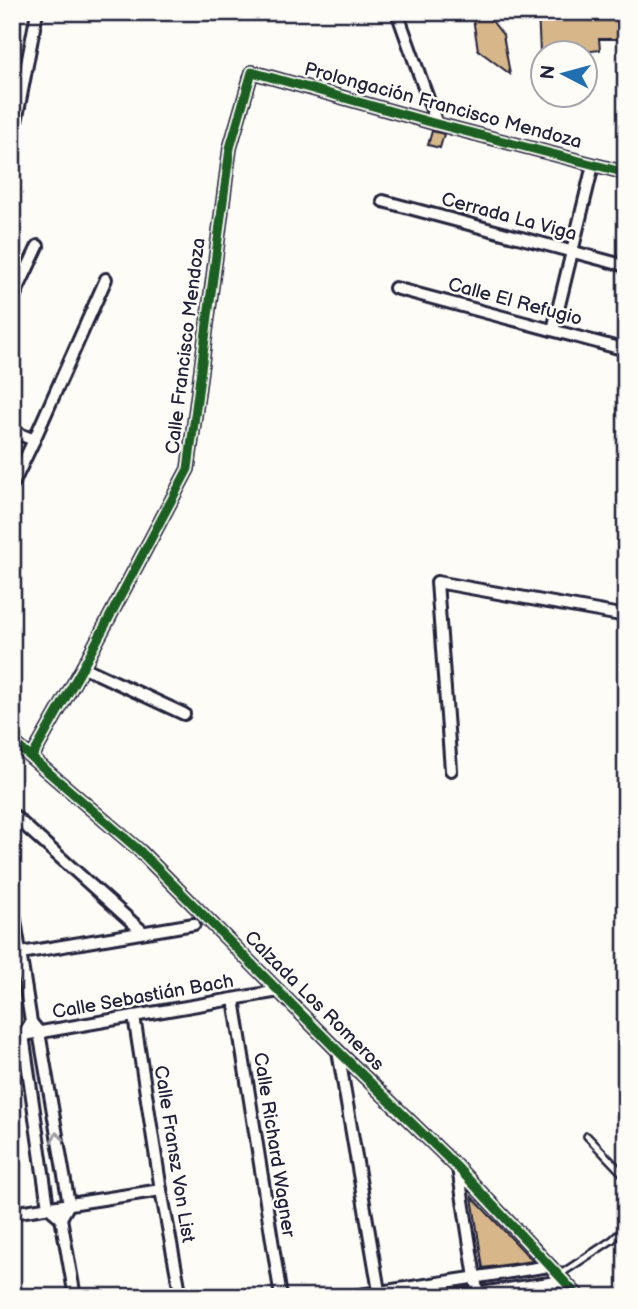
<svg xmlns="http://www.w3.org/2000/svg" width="638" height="1309" font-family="'Balsamiq Sans',sans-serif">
	<rect width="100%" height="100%" fill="#fdfcf7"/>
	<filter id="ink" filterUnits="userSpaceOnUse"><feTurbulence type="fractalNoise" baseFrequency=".0143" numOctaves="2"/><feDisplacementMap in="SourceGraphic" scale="14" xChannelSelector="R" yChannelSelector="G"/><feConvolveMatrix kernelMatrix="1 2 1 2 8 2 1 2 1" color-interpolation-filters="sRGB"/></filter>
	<g filter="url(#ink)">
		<g fill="#d7b78a" stroke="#22223b" stroke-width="2">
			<path d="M472 12H485L503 35 510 74 478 50Z"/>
			<path d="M538 12H626V39H599L600 50 584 52H540Z"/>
			<path d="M432 131 444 134 440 148 428 145Z"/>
			<path d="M472 1197 533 1261 483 1268Z"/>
		</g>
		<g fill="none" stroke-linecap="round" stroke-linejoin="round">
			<g stroke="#22223b" stroke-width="10">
				<g id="service">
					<path d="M587 1136 626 1177"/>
					<path d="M559 1275 612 1240 626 1227"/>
				</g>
			</g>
			<g stroke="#22223b" stroke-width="16">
				<g id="minor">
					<path d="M397 12 437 124"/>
					<path d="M12 143 37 12"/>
					<path d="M383 201 626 266"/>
					<path d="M395 288 626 350"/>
					<path d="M12 301 38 246"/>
					<path d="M553 330 593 165"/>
					<path d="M12 431 34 440"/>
					<path d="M12 486 34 440 106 279"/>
					<path d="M83 667 184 714"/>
					<path d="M12 741 140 851 338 1051 458 1168 579 1297"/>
					<path d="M32 757 83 667 188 469 230 148 252 72 437 124 626 173"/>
					<path d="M451 770 437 582 626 616"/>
					<path d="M12 814 143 932"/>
					<path d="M12 901 31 1022 39 1032 69 1204 61 1218"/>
					<path d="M21 953 194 924"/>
					<path d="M234 999 281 1297"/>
					<path d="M134 1016 161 1190 181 1297"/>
					<path d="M31 1022 23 1035 48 1207 61 1218 75 1297"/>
					<path d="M12 1037 279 991"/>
					<path d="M338 1051 380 1297"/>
					<path d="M458 1168 478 1297"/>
					<path d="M12 1213 161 1190"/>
					<path d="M347 1297 550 1266"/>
					<path d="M452 1297 564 1281"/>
				</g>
			</g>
			<use href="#service" stroke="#fdfcf7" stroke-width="5"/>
			<use href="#minor" stroke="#fdfcf7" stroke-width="10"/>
			<g stroke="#fdfcf7" stroke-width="13">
				<g id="cycleway">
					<path d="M12 741 140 851 338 1051 458 1168 579 1297"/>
					<path d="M32 757 83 667 188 469 230 148 252 72 437 124 626 173"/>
				</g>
			</g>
			<use href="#cycleway" stroke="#1b5e20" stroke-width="9"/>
		</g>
		<defs><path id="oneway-chevron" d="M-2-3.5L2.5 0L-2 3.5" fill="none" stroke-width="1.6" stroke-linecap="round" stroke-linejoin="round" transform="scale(1.75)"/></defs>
		<use stroke="#9a9aa2" href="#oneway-chevron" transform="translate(57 1137) rotate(-100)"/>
	</g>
	<g text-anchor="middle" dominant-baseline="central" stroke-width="5" stroke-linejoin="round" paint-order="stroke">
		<g font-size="19" fill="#22223b" stroke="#fdfcf7">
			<text transform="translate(443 106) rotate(15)">Prolongación Francisco Mendoza</text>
			<text transform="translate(509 217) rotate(15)">Cerrada La Viga</text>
			<text transform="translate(515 302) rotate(15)">Calle El Refugio</text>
			<text transform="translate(186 346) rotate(-83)">Calle Francisco Mendoza</text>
			<text transform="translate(143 997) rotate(-10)">Calle Sebastián Bach</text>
			<text transform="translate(314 1001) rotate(45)">Calzada Los Romeros</text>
			<text transform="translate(274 1145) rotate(81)">Calle Richard Wagner</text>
			<text transform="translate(174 1154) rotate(81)">Calle Fransz Von List</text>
		</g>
	</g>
	<rect width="638" height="1309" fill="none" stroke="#fdfcf7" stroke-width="42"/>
	<rect x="21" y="21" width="596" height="1267" fill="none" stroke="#22223b" stroke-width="2.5" filter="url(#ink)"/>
	<g transform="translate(564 74) rotate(276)"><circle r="33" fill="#fdfcf7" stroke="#a5a5ac" stroke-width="2"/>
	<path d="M0-5L12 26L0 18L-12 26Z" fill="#1f6fb2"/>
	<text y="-10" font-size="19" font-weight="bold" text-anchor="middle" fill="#22223b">N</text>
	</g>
</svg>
